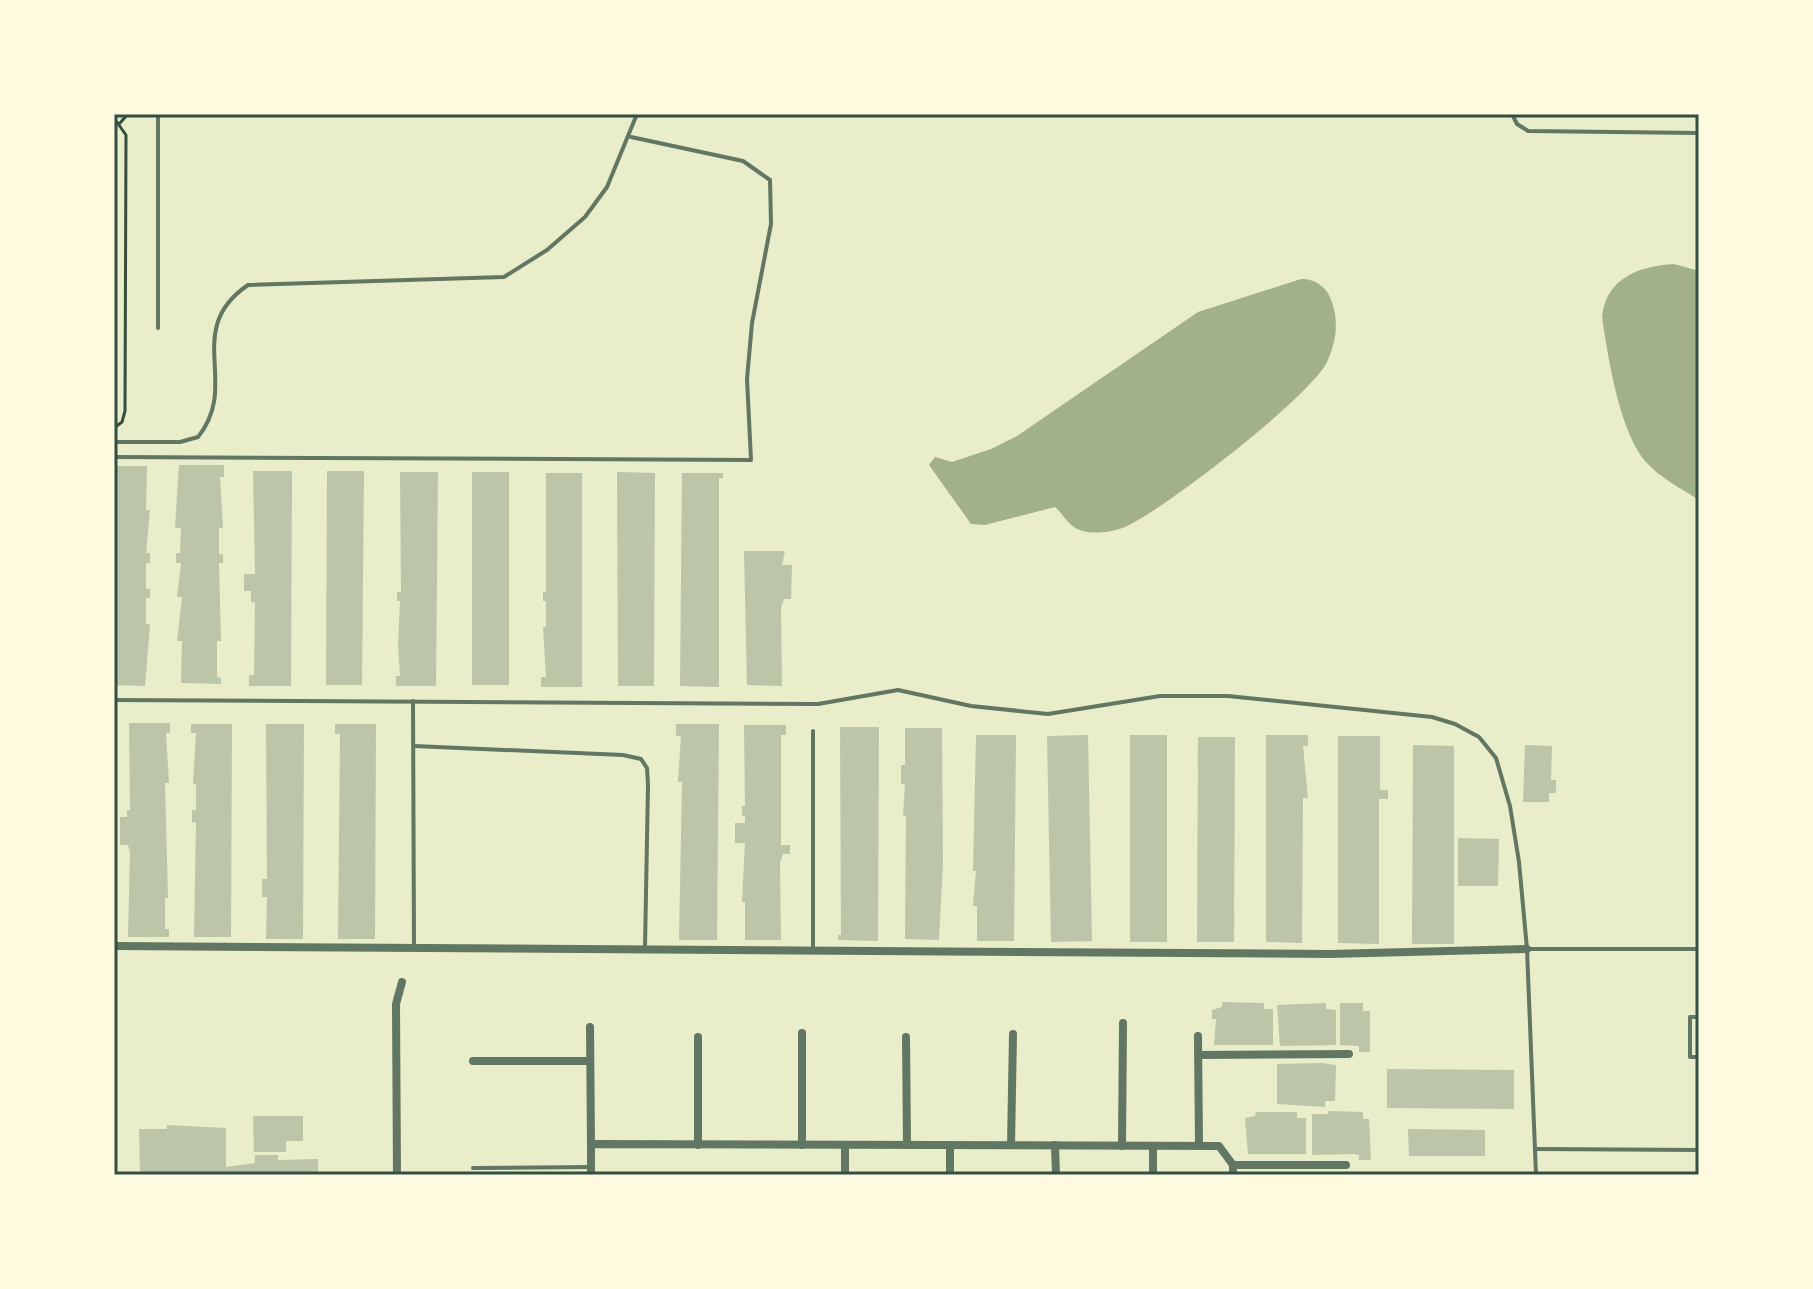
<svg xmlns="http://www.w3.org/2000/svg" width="1813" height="1289" font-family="Lato,sans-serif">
	<rect width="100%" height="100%" fill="#e9edc9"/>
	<g fill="#a3b18a">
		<path d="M1674 264 1699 271V500C1682 489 1662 479 1648 464 1620 436 1608 357 1602 317 1606 278 1639 266 1674 264Z"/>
		<path d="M1301 279C1316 279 1327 287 1332 302 1339 323 1336 342 1327 362 1310 397 1167 507 1129 525 1118 531 1100 534 1087 532 1069 529 1066 517 1055 507L985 525 971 524 929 465 935 457 952 462 991 449 1017 436 1198 312Z"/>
	</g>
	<g fill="#bcc5a7">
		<path d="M179 465H224V477H220L223 528H219V554H223V563H219L221 641H217V677L221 678V684L181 683 182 641H177L182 597H177L181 563H176V553H180L181 528H175Z"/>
		<path d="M114 466H147L146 510H150L146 553H150V563H146V589H150V598H146V624H150L145 686 114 685Z"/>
		<path d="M253 471H292L291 686H249V675H254L255 602H251V591H244V574H255Z"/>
		<path d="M327 471H364L362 685H326Z"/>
		<path d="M400 472H438L436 686H396V676H400L398 645 400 601H397V592H401Z"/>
		<rect x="472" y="472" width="37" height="213"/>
		<path d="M617 472 655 473 654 686H618Z"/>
		<path d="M546 473H582V687H541V677H546L543 627H546V601H543V592H546Z"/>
		<path d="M682 473H723V478H719V687L680 686Z"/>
		<path d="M744 551H785L782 565H792L791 599H784L781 608 782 686 747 685Z"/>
		<path d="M129 723H170V733H166L169 783H165L168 898H165V929H169V937H128L130 853 128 845H120V817H127V810H130Z"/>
		<path d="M191 724H232L231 937H194L196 822 192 823V810H196V784H193L196 733H191Z"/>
		<path d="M266 724H304L303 939H266L267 897H262V879H267Z"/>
		<path d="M335 724H376L375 939H338L340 734H335Z"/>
		<path d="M676 724H719L717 940H679L682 782H678L681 736H676Z"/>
		<path d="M744 725H786V735H781V845H790V854H783L780 863 781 940H745V902H742L745 843H735V823H745V816H742V806H745Z"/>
		<path d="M840 727H879L878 941 838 940V935H841Z"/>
		<path d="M905 728H942L943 863 939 940 905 939 906 816H903L905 784H901V765H905Z"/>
		<path d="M976 735H1016L1014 941H977V906H973L976 871H973Z"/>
		<path d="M1088 735 1092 941 1051 942 1047 736Z"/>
		<rect x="1130" y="735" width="37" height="207"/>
		<path d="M1266 735H1308V746H1303L1308 798H1303L1302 943 1266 942Z"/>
		<path d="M1338 736H1380V790H1388V799H1379V944L1338 943Z"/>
		<path d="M1198 737H1235L1234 942H1197Z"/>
		<path d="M1413 745 1454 746V944H1412Z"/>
		<path d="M1525 745 1552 746 1551 780H1556V793H1549V802H1523Z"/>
		<path d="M1458 838 1499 839 1498 886H1458Z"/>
		<path d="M1222 1002 1264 1003V1009H1273V1045H1214L1216 1019H1212V1010L1222 1007Z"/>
		<path d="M1326 1003V1009L1336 1010V1045L1280 1046 1277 1005Z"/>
		<path d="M1340 1003H1363V1011H1370V1052H1359V1046L1340 1045Z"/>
		<path d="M1322 1063 1336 1065 1335 1101H1325V1107L1277 1104V1064Z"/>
		<path d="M1387 1069 1514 1070V1109L1387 1108Z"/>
		<path d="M1328 1111 1363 1112V1119H1369L1371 1160H1359V1155L1353 1154 1312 1155V1114H1328Z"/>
		<path d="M1256 1112H1297V1118H1306V1154H1248L1245 1118 1255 1116Z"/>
		<path d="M253 1116H303V1141H286V1152H254Z"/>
		<path d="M167 1125 226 1128V1167L255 1163V1155H278V1160L318 1159V1175H140L139 1129H167Z"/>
		<path d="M1408 1129 1485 1130V1156H1409Z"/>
	</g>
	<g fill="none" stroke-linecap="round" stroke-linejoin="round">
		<g stroke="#344e41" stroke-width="3">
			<path d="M114 118 126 135 125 411 122 422 114 428"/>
			<path d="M120 123 128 114"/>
		</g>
		<g stroke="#617663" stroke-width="4">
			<path d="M1512 114 1517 124 1528 131 1699 133"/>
			<path d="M158 328V114"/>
			<path d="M114 442H180L198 437C241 384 182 330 248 285L504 277 547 250 585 217 607 187 637 114"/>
			<path d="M114 457 751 460 747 379 752 323 771 224 770 180 743 161 631 137"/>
			<path d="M114 700 818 704 898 690 971 706 1048 714 1160 696H1228L1432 717 1455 724 1479 737 1496 758 1510 806 1519 862 1527 949 1536 1175"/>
			<path d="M413 701 414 947"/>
			<path d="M813 731V949"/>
			<path d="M414 746 623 755 641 759 647 768 648 785 645 947"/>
			<path d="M1527 949H1699"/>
			<path d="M1699 1017H1690V1057H1699"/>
			<path d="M1536 1149 1699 1150"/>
			<path d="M473 1168 591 1167"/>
		</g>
		<g stroke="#617663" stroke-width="8">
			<path d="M114 946 1330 954 1527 949"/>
			<path d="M590 1027 591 1144"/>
			<path d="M802 1033V1145"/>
			<path d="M1198 1036 1199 1146"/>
			<path d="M698 1037V1145"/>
			<path d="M906 1037 907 1145"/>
			<path d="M1198 1055 1349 1054"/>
			<path d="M473 1061H590"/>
			<path d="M845 1145V1175"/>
			<path d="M950 1145V1175"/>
			<path d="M1011 1145 1013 1034"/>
			<path d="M1055 1145 1056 1175"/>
			<path d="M1122 1146 1123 1023"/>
			<path d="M1233 1165H1346"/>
			<path d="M397 1175 396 1004 402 982"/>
			<path d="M591 1175V1144L1219 1146 1233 1165V1175"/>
			<path d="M1153 1175V1146"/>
		</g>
	</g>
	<rect width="1813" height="1289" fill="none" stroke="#fefae0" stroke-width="232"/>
	<rect x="116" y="116" width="1581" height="1057" fill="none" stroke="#344e41" stroke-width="3"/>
</svg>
